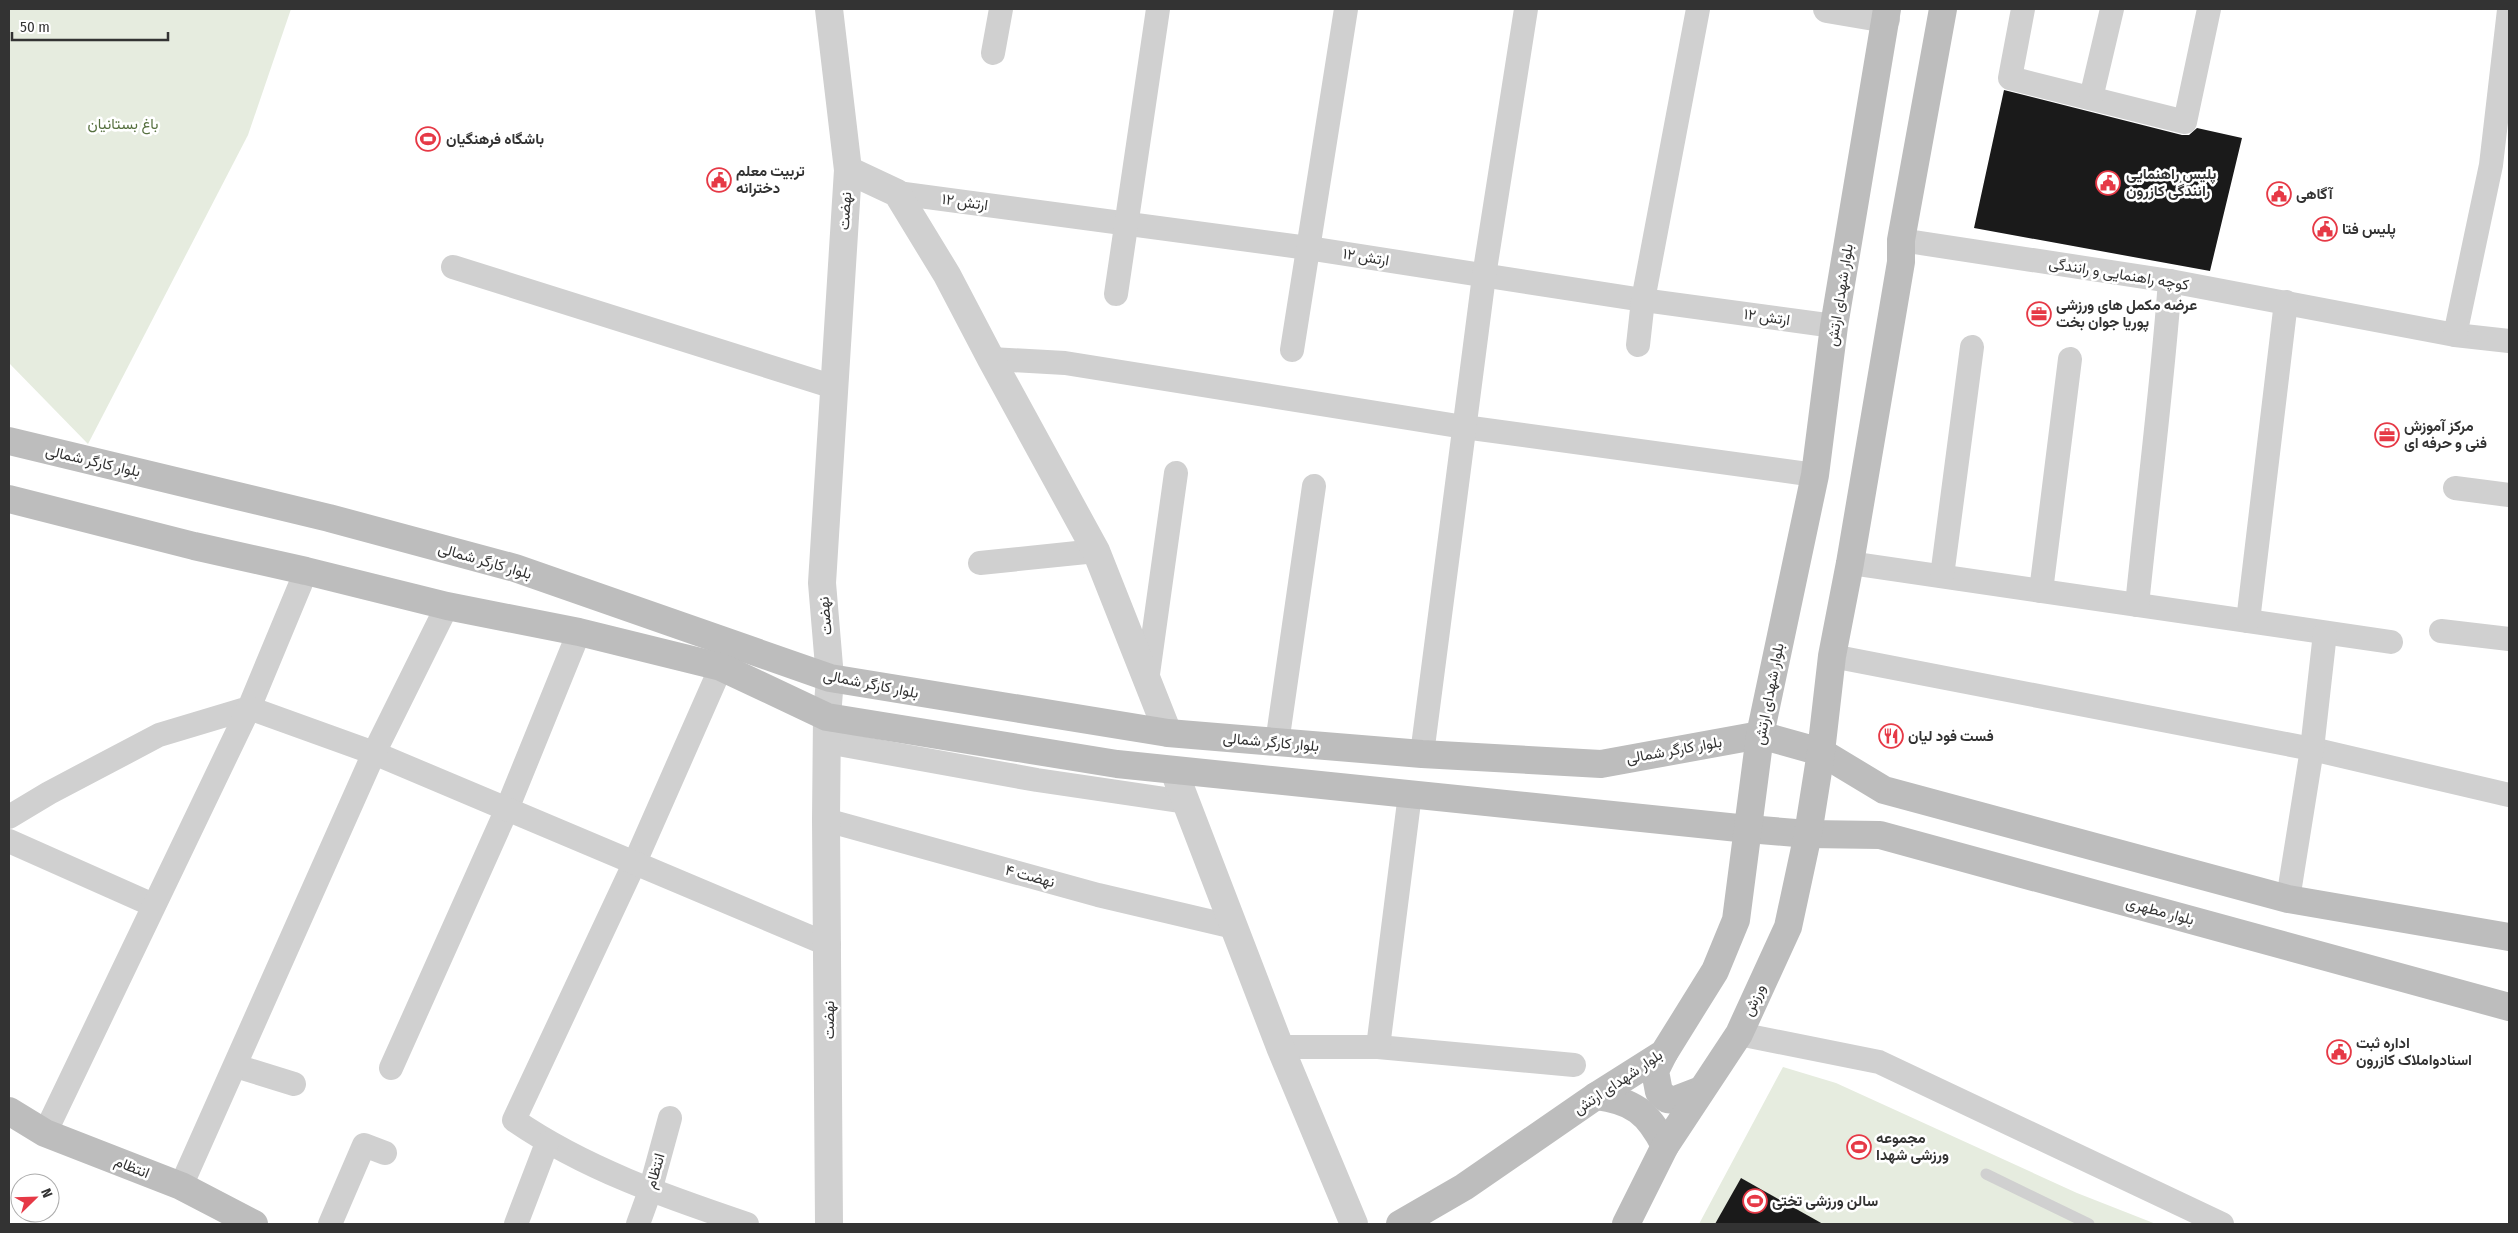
<svg xmlns="http://www.w3.org/2000/svg" width="2518" height="1233" font-family="'Fira Sans Condensed',Vazirmatn,sans-serif">
	<rect width="100%" height="100%" fill="#fff"/>
	<g fill="#e6ecdf">
		<path d="M9 9H291L248 135 88 444 9 363Z"/>
		<path d="M1783 1067 1836 1083 2077 1193 2156 1224H1699Z"/>
	</g>
	<g fill="#1a1a1a">
		<path d="M2004 90 2182 135H2189L2197 128 2242 138 2210 271 1974 228Z"/>
		<path d="M1741 1178 1823 1224H1715Z"/>
	</g>
	<g fill="none" stroke-linecap="round" stroke-linejoin="round">
		<path stroke="#d0d0d0" stroke-width="11" d="M1986 1174 2089 1224"/>
		<g stroke="#d0d0d0" stroke-width="24">
			<path d="M2023 9 2010 78 2185 122 2209 9"/>
			<path d="M993 53 1001 9"/>
			<path d="M2091 98 2112 9"/>
			<path d="M897 193 1308 248 1643 300 1834 326"/>
			<path d="M1901 240 2170 281 2455 335 2509 341"/>
			<path d="M453 267 834 387"/>
			<path d="M1116 294 1158 9"/>
			<path d="M2455 335 2491 165 2509 10"/>
			<path d="M1638 345 1643 300 1698 9"/>
			<path d="M1292 350 1346 9"/>
			<path d="M991 359 1065 363 1464 427 1815 475"/>
			<path d="M2455 488 2509 495"/>
			<path d="M980 563 1096 551"/>
			<path d="M1850 563 2391 642"/>
			<path d="M1942 576 1972 347"/>
			<path d="M2041 591 2070 359"/>
			<path d="M2137 605C2148 497 2162 389 2170 281"/>
			<path d="M2248 621 2286 302"/>
			<path d="M2441 631 2509 639"/>
			<path d="M1832 656 2312 749 2509 795"/>
			<path d="M721 667 635 862 514 1120C585 1169 667 1197 747 1224"/>
			<path d="M1147 681 1176 473"/>
			<path d="M827 742 1037 780 1186 802"/>
			<path d="M1277 743 1314 486"/>
			<path d="M1422 754 1484 276 1526 9"/>
			<path d="M9 817 49 793 159 735 249 708 306 571"/>
			<path d="M826 820 1098 895 1234 927"/>
			<path d="M9 841 153 905"/>
			<path d="M2288 899 2312 749 2325 633"/>
			<path d="M1739 1034 1879 1062 2222 1224"/>
			<path d="M1280 1047H1378L1574 1065"/>
			<path d="M1378 1047 1410 794"/>
			<path d="M236 1066 294 1084"/>
			<path d="M391 1068 507 809 579 632"/>
			<path d="M45 1133 249 708 374 753 829 945"/>
			<path d="M181 1186 374 753 447 606"/>
			<path d="M330 1224 364 1145 385 1153"/>
			<path d="M516 1224 547 1143"/>
			<path d="M638 1224 650 1191 670 1118"/>
		</g>
		<g stroke="#d0d0d0" stroke-width="28">
			<path d="M829 9 848 170 822 583 830 678 827 717 826 820 829 1224"/>
			<path d="M1827 9 1886 19"/>
			<path d="M848 170 897 193 947 275 991 359 1096 551 1168 733"/>
			<path d="M1174 771 1280 1047 1354 1224"/>
		</g>
		<g stroke="#bdbdbd" stroke-width="28">
			<path d="M9 441 329 518 515 568 830 678 1168 733 1422 754 1601 764 1760 735 1821 752 1884 790 2288 899 2509 937"/>
			<path d="M9 499 194 546 306 571 447 606 579 632 721 667 827 717 1117 764 1748 829 1808 834 1880 835 2509 1007"/>
			<path d="M1664 1053 1655 1071 1659 1092 1667 1099 1675 1100 1701 1090"/>
			<path d="M1596 1096C1633 1101 1648 1112 1665 1146"/>
			<path d="M9 1111 45 1133 181 1186 254 1224"/>
			<path d="M1400 1224 1464 1187 1596 1096 1664 1053 1715 971 1736 920 1760 735 1815 475 1834 326 1887 9"/>
			<path d="M1626 1224 1665 1146 1739 1034 1788 927 1808 834 1821 752 1832 656 1850 563 1901 262V240L1943 9"/>
		</g>
	</g>
	<defs>
		<g id="stadium-ring" transform="scale(1.25)"><circle r="9.5" fill="#fff" stroke="#e63946" stroke-width="1.5"/><path d="M0-5a6.5 5 0 1 0 0 10a6.5 5 0 1 0 0-10ZM-3.5-1.8h7v3.6h-7Z" fill="#e63946"/></g>
		<g id="civic-ring" transform="scale(1.25)"><circle r="9.5" fill="#fff" stroke="#e63946" stroke-width="1.5"/><path d="M-.6-6.5H3V-4.5H.6V-3L4-1V1h2V6H-6V1h2V-1L-.6-3ZM-1.2 2.5V6h2.4V2.5Z" fill="#e63946"/></g>
		<g id="office-ring" transform="scale(1.25)"><circle r="9.5" fill="#fff" stroke="#e63946" stroke-width="1.5"/><path d="M-6-3h4V-5.5h4V-3h4V5H-6ZM-1-4.5V-3h2v-1.5ZM-6 0V1H6V0Z" fill="#e63946"/></g>
		<g id="restaurant-ring" transform="scale(1.25)"><circle r="9.5" fill="#fff" stroke="#e63946" stroke-width="1.5"/><path d="M-5-6h1v4h1v-4h1v4h1v-4h1v5L-1.5 .5V6h-2V.5L-5-1ZM5-6V6H3V1.5H1.5Q1.5-4 5-6Z" fill="#e63946"/></g>
	</defs>
	<g fill-rule="evenodd">
		<use href="#stadium-ring" x="428" y="139"/>
		<use href="#civic-ring" x="719" y="180"/>
		<use href="#civic-ring" x="2108" y="183"/>
		<use href="#civic-ring" x="2279" y="194"/>
		<use href="#civic-ring" x="2325" y="229"/>
		<use href="#office-ring" x="2039" y="314"/>
		<use href="#office-ring" x="2387" y="435"/>
		<use href="#restaurant-ring" x="1891" y="736"/>
		<use href="#civic-ring" x="2339" y="1052"/>
		<use href="#stadium-ring" x="1859" y="1147"/>
		<use href="#stadium-ring" x="1755" y="1201"/>
	</g>
	<g text-anchor="middle" dominant-baseline="central" stroke-width="5" stroke-linejoin="round" paint-order="stroke">
		<g font-size="15" fill="#56703f" stroke="#fff">
			<text x="123" y="124">باغ بستانیان</text>
		</g>
		<g font-size="15" font-weight="bold" fill="#333" stroke="#fff" text-anchor="start">
			<text x="446" y="139">باشگاه فرهنگیان</text>
			<text x="736" y="171">تربیت معلم<tspan x="736" dy="17">دخترانه</tspan></text>
			<text x="2126" y="174">پلیس راهنمایی<tspan x="2126" dy="17">رانندگی کازرون</tspan></text>
			<text x="2296" y="194">آگاهی</text>
			<text x="2342" y="229">پلیس فتا</text>
			<text x="2056" y="305">عرضه مکمل های ورزشی<tspan x="2056" dy="17">پوریا جوان بخت</tspan></text>
			<text x="2404" y="426">مرکز آموزش<tspan x="2404" dy="17">فنی و حرفه ای</tspan></text>
			<text x="1908" y="736">فست فود لیان</text>
			<text x="2356" y="1043">اداره ثبت<tspan x="2356" dy="17">اسنادواملاک کازرون</tspan></text>
			<text x="1876" y="1138">مجموعه<tspan x="1876" dy="17">ورزشی شهدا</tspan></text>
			<text x="1772" y="1201">سالن ورزشی تختی</text>
		</g>
		<g font-size="15" fill="#333" stroke="#fff">
			<text transform="translate(965 202) rotate(8)">ارتش ۱۲</text>
			<text transform="translate(845 211) rotate(-86)">نهضت</text>
			<text transform="translate(1366 257) rotate(9)">ارتش ۱۲</text>
			<text transform="translate(2119 274) rotate(9)">کوچه راهنمایی و رانندگی</text>
			<text transform="translate(1840 295) rotate(-81)">بلوار شهدای ارتش</text>
			<text transform="translate(1767 317) rotate(8)">ارتش ۱۲</text>
			<text transform="translate(93 461) rotate(13)">بلوار کارگر شمالی</text>
			<text transform="translate(485 561) rotate(16)">بلوار کارگر شمالی</text>
			<text transform="translate(825 616) rotate(-95)">نهضت</text>
			<text transform="translate(871 684) rotate(11)">بلوار کارگر شمالی</text>
			<text transform="translate(1769 694) rotate(-79)">بلوار شهدای ارتش</text>
			<text transform="translate(1271 742) rotate(5)">بلوار کارگر شمالی</text>
			<text transform="translate(1674 750) rotate(-10)">بلوار کارگر شمالی</text>
			<text transform="translate(1030 876) rotate(15)">نهضت ۴</text>
			<text transform="translate(2160 911) rotate(15)">بلوار مطهری</text>
			<text transform="translate(1754 1000) rotate(-65)">ورزش</text>
			<text transform="translate(829 1020) rotate(-90)">نهضت</text>
			<text transform="translate(1618 1082) rotate(-34)">بلوار شهدای ارتش</text>
			<text transform="translate(132 1167) rotate(22)">انتظام</text>
			<text transform="translate(655 1171) rotate(-74)">انتظام</text>
		</g>
	</g>
	<rect width="2518" height="1233" fill="none" stroke="#333333" stroke-width="20"/>
	<g transform="translate(35 1198) rotate(67)"><circle r="24" fill="#ffffff" stroke="#adadad"/>
	<path d="M0-4L9 19L0 12L-9 19Z" fill="#e63946"/>
	<text y="-8" font-size="14" font-weight="bold" text-anchor="middle" fill="#333333">N</text>
	</g>
	<path d="M12 32v8h156v-8" fill="none" stroke="#333333" stroke-width="2.5"/>
	<text x="20" y="32" font-size="15" fill="#333333" stroke="#ffffff" stroke-width="4" paint-order="stroke">50 m</text>
</svg>
